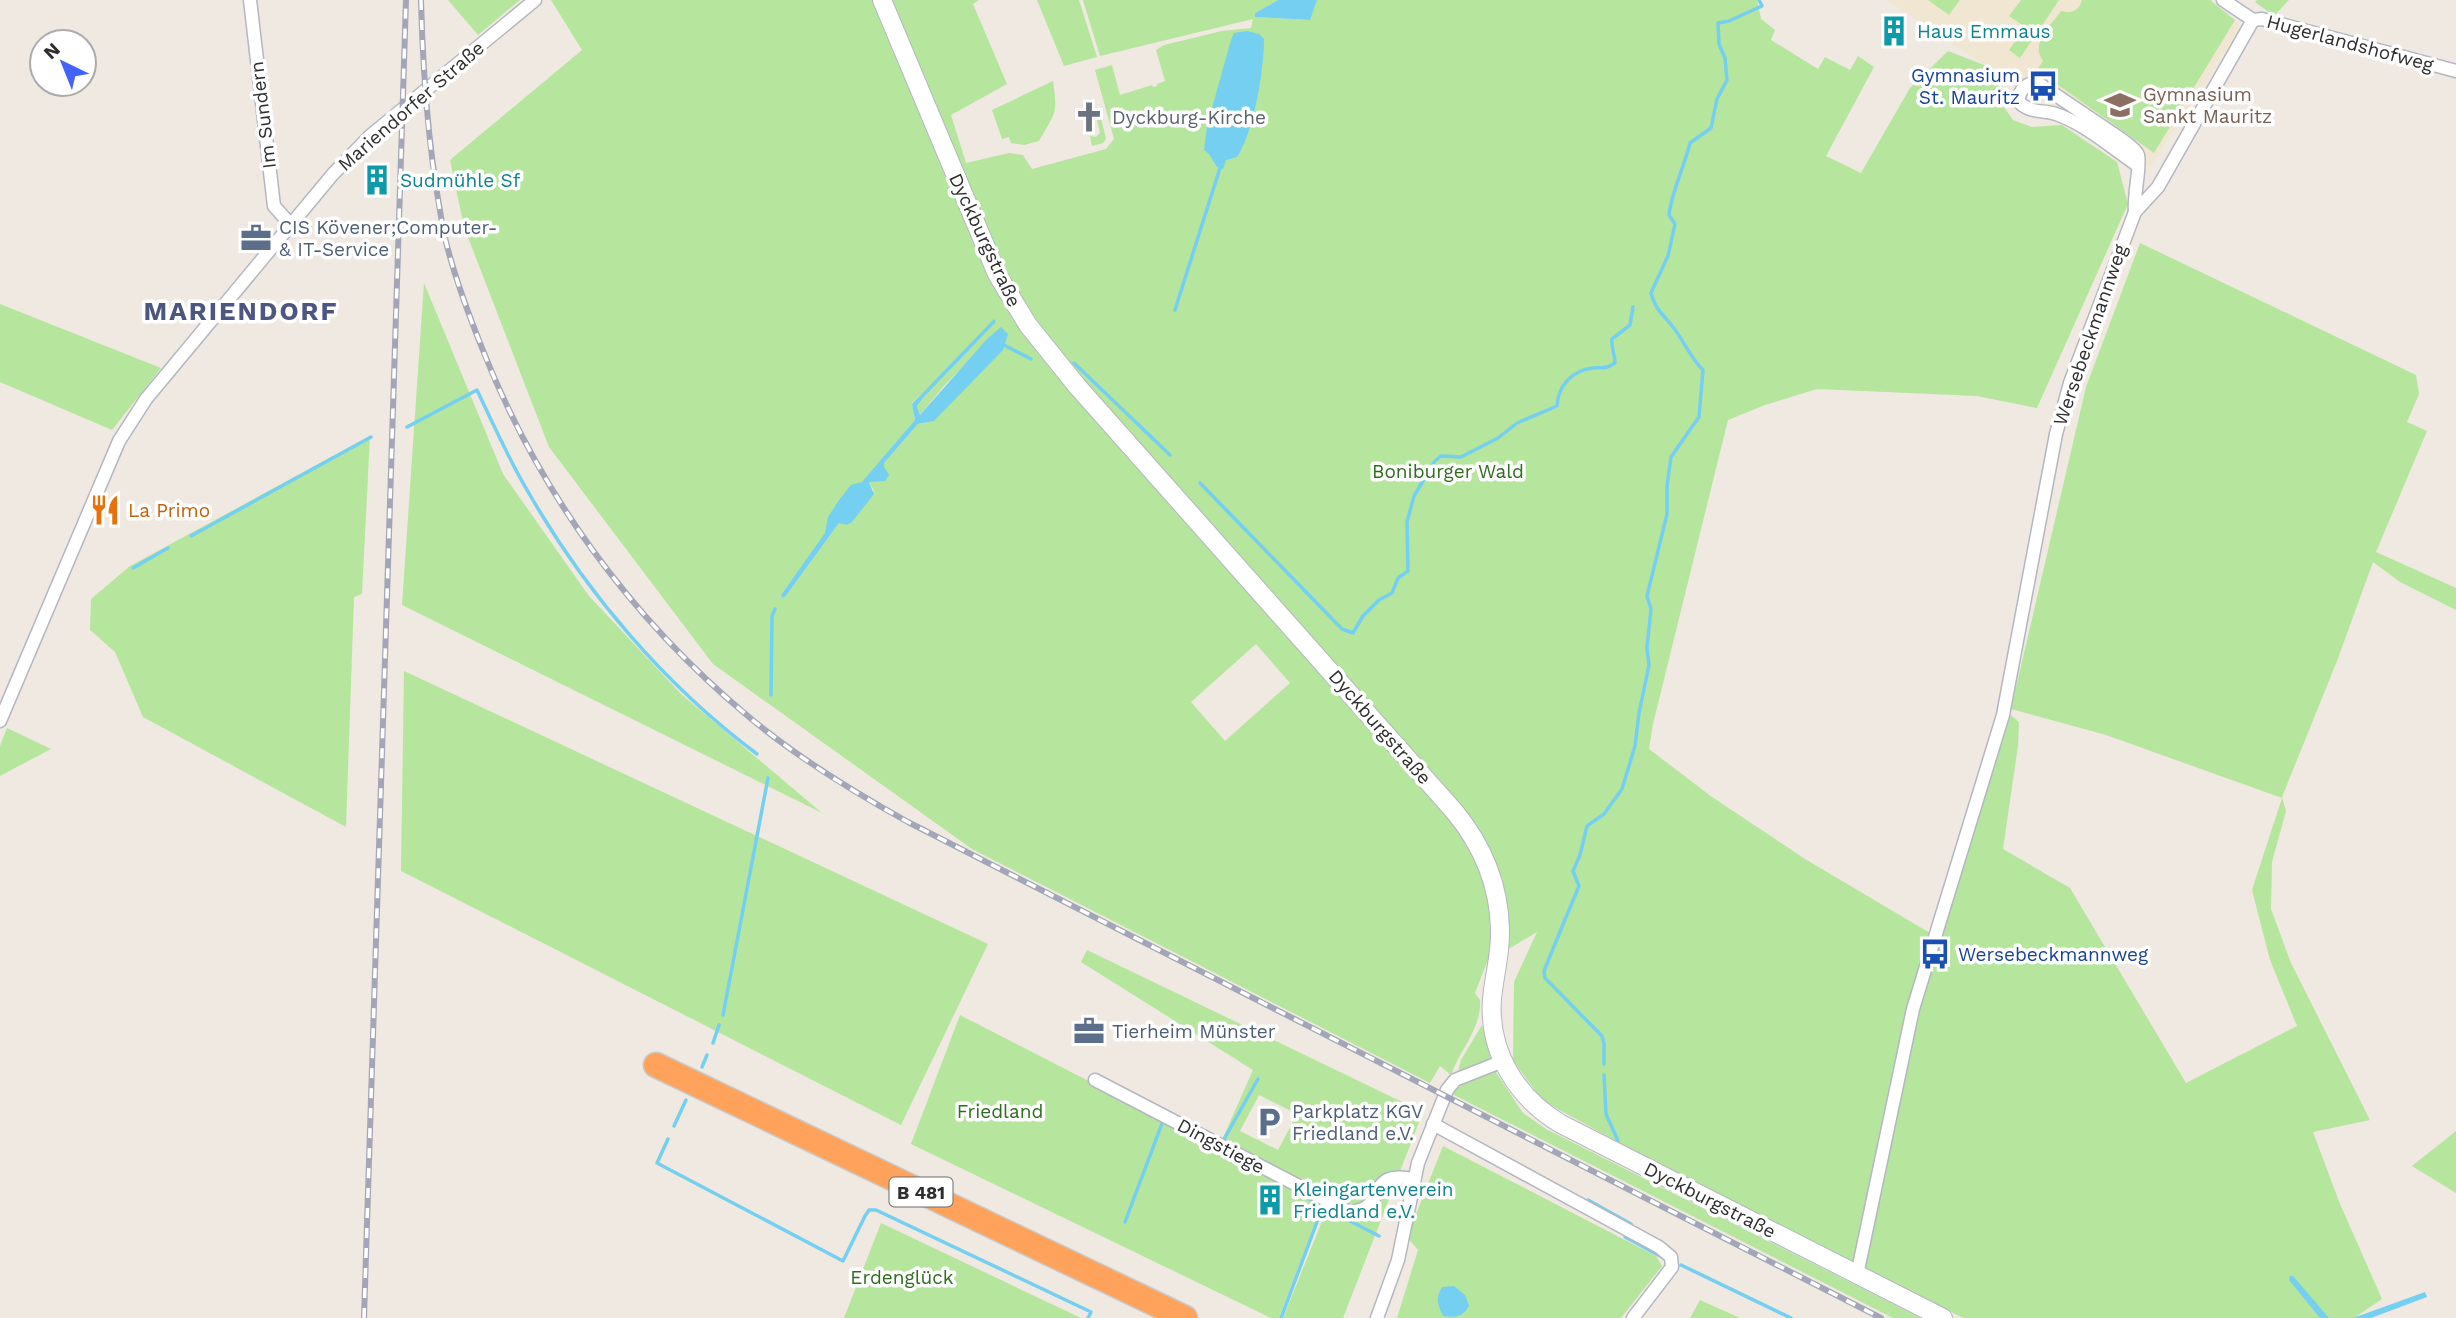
<svg xmlns="http://www.w3.org/2000/svg" width="2456" height="1318" font-family="'Work Sans',sans-serif">
	<rect width="100%" height="100%" fill="#efe9e1"/>
	<path fill="#f0e6d1" d="M1887 0H2208L2241 27 2150 167 1951 43Z"/>
	<g fill="#b6e59e" fill-rule="evenodd">
		<path d="M448 0H520L478 35Z"/>
		<path d="M551 0H979L973 4 1007 84 951 115 966 163 1009 153 1023 155 1032 169 1106 149 1114 139 1095 70 1112 65 1120 95 1152 85 1153 87 1157 86V84L1165 81 1156 50 1164 45 1222 31 1251 28 1253 19 1100 56 1083 0H1278L1255 13V17L1309 20 1317 0H1757L1761 19 1775 30 1771 40 1818 69 1825 57 1850 70 1858 56 1874 67 1826 156 1861 173 1910 88 1948 51 1997 70 2001 103 2013 120 2032 127 2062 125 2117 162 2128 204 2037 408 1977 396 1817 389 1765 405 1728 420 1653 724 1649 749 1712 797 1805 859 1935 936 2011 715 2019 722 2018 746 2003 849 2070 888 2186 1083 2297 1026 2270 960 2252 890 2282 798 2106 735 2011 709 2086 387 2140 243 2416 375 2419 394 2407 422 2427 431 2376 552 2456 588V610L2400 582 2373 562 2337 661 2282 797 2286 811 2272 862 2271 909 2291 963 2370 1120 2313 1132 2340 1204 2382 1299 2354 1318H1963L1695 1184 1543 1101 1513 1061 1514 982 1537 932 1487 962 1475 993 1480 1000C1482 1028 1460 1049 1451 1075L1440 1066 1430 1083 972 849 713 664 549 447 464 227 450 160 582 50ZM996 322 923 398 917 406 920 415 943 387 1001 327 924 423 918 424 884 463V467L869 482 874 491 843 522 839 523 785 597 782 598 781 595 862 483 915 420 912 403ZM1256 644 1290 683 1225 741 1191 702Z"/>
		<path d="M1037 0H1079L1097 57 1064 66Z"/>
		<path d="M1928 0H1960L1949 15Z"/>
		<path d="M2021 0H2059L2020 58 2009 50 2025 27 2009 16Z"/>
		<path d="M2082 0H2210L2235 20 2154 153 2037 70 2043 61C2030 43 2050 27 2061 11 2071 14 2079 11 2082 0Z"/>
		<path d="M2257 0H2289L2274 16 2255 2Z"/>
		<path d="M1053 81C1058 115 1055 113 1039 141L1024 145 1011 143 1009 137 1002 139 992 110Z"/>
		<path d="M1100 114 1106 139 1103 143 1092 146 1090 136 1096 137 1100 133 1097 120Z"/>
		<path d="M424 283 503 474 589 596 681 694 822 813 402 605Z"/>
		<path d="M0 304 161 368 112 430 0 382Z"/>
		<path d="M370 436 362 594 354 597 346 827 143 717 115 652 90 630 91 599 130 566Z"/>
		<path d="M404 671 988 944 901 1125 401 871Z"/>
		<path d="M7 728 51 749 0 776V746Z"/>
		<path d="M1087 950 1423 1112 1343 1318H1283L1331 1199 1222 1140 1253 1070 1081 962ZM1259 1095 1297 1114 1278 1150 1240 1131Z"/>
		<path d="M960 1015 1116 1095 1322 1205 1279 1318H1271L911 1144Z"/>
		<path d="M1482 1025 1492 1062 1457 1075 1461 1060Z"/>
		<path d="M1495 1071 1523 1113 1546 1129 1921 1318H1893L1450 1093 1472 1079Z"/>
		<path d="M2456 1131V1193L2412 1166Z"/>
		<path d="M1443 1146 1656 1256 1662 1266 1621 1318H1397L1418 1250 1407 1237Z"/>
		<path d="M881 1223 1081 1318H844Z"/>
		<path d="M1700 1300 1740 1318H1690Z"/>
	</g>
	<g fill="#75cff0">
		<path d="M1278 0H1317L1310 20 1255 17V13Z"/>
		<path d="M1247 31 1259 34 1264 39C1264 69 1254 132 1237 157L1226 160 1223 169 1217 167 1209 154 1204 150 1207 126 1231 40 1234 33Z"/>
		<path d="M994 319 996 322 923 398 917 406 920 415 986 340 1001 327 1008 334 1003 350 934 421 918 424 884 463V467L889 475 885 481 869 482 874 494 852 522 847 525 839 523 785 597 782 598 781 595 825 533 828 517 839 500 851 485 862 482 915 420 912 404Z"/>
		<path d="M2290 1276H2293L2329 1318H2320L2289 1280Z"/>
		<path d="M1454 1286 1465 1295 1469 1306C1463 1317 1455 1318 1443 1316 1438 1306 1435 1298 1442 1287Z"/>
		<path d="M2425 1292 2427 1297 2371 1318H2353Z"/>
	</g>
	<g fill="none" stroke-linecap="round" stroke-linejoin="round">
		<g stroke="#75cff0" stroke-width="3.5">
			<path d="M1175 310 1220 168"/>
			<path d="M1001 347 1004 345 1031 359"/>
			<path d="M1074 363 1170 455"/>
			<path d="M407 427 477 390C494 426 510 462 530 495 587 594 666 686 757 754"/>
			<path d="M1200 483 1342 629 1353 633 1363 616 1379 600 1392 593 1398 578 1408 571 1407 522 1414 496 1435 461 1441 456 1461 457 1498 438 1517 423 1557 406C1558 386 1572 370 1593 368 1605 367 1604 370 1615 363 1615 354 1611 348 1612 339L1630 325 1633 307"/>
			<path d="M191 536 371 437"/>
			<path d="M133 568 168 548"/>
			<path d="M771 695 772 616 775 609"/>
			<path d="M1567 915 1579 886 1573 871 1580 855 1587 826 1604 814 1622 789 1635 746 1639 713 1649 665 1647 648 1651 609 1647 596 1667 514V486L1671 457 1699 417 1703 370C1690 357 1684 341 1673 327 1662 312 1657 313 1651 293L1668 256 1675 224 1669 215C1672 190 1684 168 1690 143L1711 128 1717 99 1727 80 1725 58 1719 44 1718 23 1729 21 1762 6 1759 0"/>
			<path d="M1566 917 1544 971 1545 978 1602 1036 1604 1044V1064"/>
			<path d="M723 1015 768 778"/>
			<path d="M713 1043 719 1025"/>
			<path d="M702 1067 707 1055"/>
			<path d="M1604 1075 1606 1114 1618 1141"/>
			<path d="M674 1126 686 1100"/>
			<path d="M668 1139 657 1163 843 1261 865 1216 869 1210H876L1091 1312 1088 1318"/>
			<path d="M1223 1141 1258 1079"/>
			<path d="M1292 1189 1315 1202"/>
			<path d="M1588 1200 1631 1224"/>
			<path d="M1323 1206 1343 1217"/>
			<path d="M1350 1221 1379 1236"/>
			<path d="M1125 1222 1163 1121"/>
			<path d="M1625 1237 1662 1257"/>
			<path d="M1681 1265 1791 1318"/>
			<path d="M1281 1318 1323 1206"/>
		</g>
		<g stroke="#b4b7c1" stroke-width="15">
			<g id="street">
				<path d="M250 0 274 206 290 224"/>
				<path d="M2223 0 2253 20 2262 19 2456 71"/>
				<path d="M2135 212C2133 196 2141 167 2138 155 2136 149 2126 143 2121 139L2038 83C2026 82 2018 91 2019 102 2029 113 2043 110 2056 114 2085 124 2112 148 2137 165"/>
				<path d="M0 721 119 441 146 399 333 174 370 136 535 0"/>
				<path d="M1095 1080 1349 1212C1391 1209 1362 1169 1414 1179"/>
				<path d="M1433 1124 1659 1247 1671 1257 1672 1267 1633 1318"/>
				<path d="M1857 1275 1913 1009 2003 715 2056 434 2070 383 2135 212 2158 187 2253 20"/>
				<path d="M1377 1318 1398 1260 1418 1163 1447 1090 1455 1080 1503 1061"/>
			</g>
		</g>
		<g stroke="#b4b7c1" stroke-width="20">
			<path id="secondary" d="M882 0 997 274 1028 325 1077 386 1454 811C1483 846 1499 884 1500 929 1501 953 1494 976 1492 999 1488 1052 1517 1098 1561 1124L1943 1318"/>
		</g>
		<g stroke="#c9c9c9" stroke-width="27">
			<path id="highway" d="M656 1065 1185 1318"/>
		</g>
		<use href="#street" stroke="#fff" stroke-width="12"/>
		<use href="#secondary" stroke="#fff" stroke-width="18"/>
		<use href="#highway" stroke="#ffa35c" stroke-width="24"/>
		<g stroke="#a3a6b8" stroke-width="6">
			<g id="rail">
				<path d="M421 0C423 81 429 162 446 242 455 278 468 313 482 348 538 491 630 618 749 717 798 758 852 791 908 822L1881 1318"/>
				<path d="M364 1318 406 0"/>
			</g>
		</g>
		<use href="#rail" stroke="#fff" stroke-width="3.5" stroke-dasharray="10" stroke-linecap="butt"/>
	</g>
	<defs>
		<g id="building-bare" transform="scale(2.415)"><path d="M-4-6H4V6H1V3H-1V6H-4ZM-2.5-4.3h1.7v1.8h-1.7ZM.8-4.3h1.7v1.8H.8ZM-2.5-1h1.7V.8h-1.7ZM.8-1h1.7V.8H.8Z" fill="#0f9aa8" stroke="#fff" stroke-width="2.5" paint-order="stroke"/></g>
		<g id="bus-bare" transform="scale(2.415)"><path d="M-5-6H5V4H4V6H2V4H-2V6H-4V4H-5ZM-3.5-4V0h7V-4ZM-3.5 1.2v1.5H-2V1.2ZM2 1.2v1.5H3.5V1.2Z" fill="#1a4fb4" stroke="#fff" stroke-width="2.5" paint-order="stroke"/></g>
		<g id="school-bare" transform="scale(2.415)"><path d="M0-5L7-2L0 1L-7-2ZM-4 1L0 2.5L4 1V4Q0 6-4 4Z" fill="#8d6e63" stroke="#fff" stroke-width="2.5" paint-order="stroke"/></g>
		<g id="church-bare" transform="scale(2.415)"><path d="M-1.2-6h2.4v3.5h3.3v2.4h-3.3V6h-2.4V-.1h-3.3v-2.4h3.3Z" fill="#6b7280" stroke="#fff" stroke-width="2.5" paint-order="stroke"/></g>
		<g id="office-bare" transform="scale(2.415)"><path d="M-6-3h4V-5.5h4V-3h4V5H-6ZM-1-4.5V-3h2v-1.5ZM-6 0V1H6V0Z" fill="#5c6f8a" stroke="#fff" stroke-width="2.5" paint-order="stroke"/></g>
		<g id="restaurant-bare" transform="scale(2.415)"><path d="M-5-6h1v4h1v-4h1v4h1v-4h1v5L-1.5 .5V6h-2V.5L-5-1ZM5-6V6H3V1.5H1.5Q1.5-4 5-6Z" fill="#e8710a" stroke="#fff" stroke-width="2.5" paint-order="stroke"/></g>
		<g id="parking-bare" transform="scale(2.415)"><path d="M-3.5-5.5H1a3.5 3.5 0 0 1 0 7H-1V5.5H-3.5ZM-1-3.4V-.6H.8a1.4 1.4 0 0 0 0-2.8Z" fill="#5c6f8a" stroke="#fff" stroke-width="2.5" paint-order="stroke"/></g>
	</defs>
	<g fill-rule="evenodd">
		<use href="#building-bare" x="1894" y="31"/>
		<use href="#bus-bare" x="2043" y="86"/>
		<use href="#school-bare" x="2120" y="105"/>
		<use href="#church-bare" x="1089" y="117"/>
		<use href="#building-bare" x="377" y="180"/>
		<use href="#office-bare" x="256" y="238"/>
		<use href="#restaurant-bare" x="105" y="510"/>
		<use href="#bus-bare" x="1935" y="954"/>
		<use href="#office-bare" x="1089" y="1031"/>
		<use href="#parking-bare" x="1269" y="1122"/>
		<use href="#building-bare" x="1270" y="1200"/>
	</g>
	<g text-anchor="middle" dominant-baseline="central" stroke-width="7" stroke-linejoin="round" paint-order="stroke">
		<rect fill="#fff" stroke="#6d6d6d" stroke-width="2" x="889.5" y="1177.5" width="63" height="29" rx="5"/>
		<g font-size="18" font-weight="bold" fill="#2e2e2e">
			<text x="921" y="1192">B 481</text>
		</g>
		<g font-size="19" fill="#0d838f" stroke="#fff" text-anchor="start">
			<text x="1917" y="31">Haus Emmaus</text>
			<text x="400" y="180">Sudmühle Sf</text>
			<text x="1293" y="1189">Kleingartenverein<tspan x="1293" dy="22">Friedland e.V.</tspan></text>
		</g>
		<g font-size="19" fill="#2e2e2e" stroke="#fff">
			<text transform="translate(2350 43) rotate(15)">Hugerlandshofweg</text>
			<text transform="translate(411 106) rotate(-41)">Mariendorfer Straße</text>
			<text transform="translate(263 115) rotate(-97)">Im Sundern</text>
			<text transform="translate(985 240) rotate(65)">Dyckburgstraße</text>
			<text transform="translate(2090 335) rotate(-71)">Wersebeckmannweg</text>
			<text transform="translate(1380 727) rotate(49)">Dyckburgstraße</text>
			<text transform="translate(1221 1146) rotate(28)">Dingstiege</text>
			<text transform="translate(1710 1200) rotate(27)">Dyckburgstraße</text>
		</g>
		<g font-size="19" fill="#164399" stroke="#fff" text-anchor="end">
			<text x="2020" y="75">Gymnasium<tspan x="2020" dy="22">St. Mauritz</tspan></text>
			<text x="1958" y="954" text-anchor="start">Wersebeckmannweg</text>
		</g>
		<g font-size="19" fill="#785e54" stroke="#fff" text-anchor="start">
			<text x="2143" y="94">Gymnasium<tspan x="2143" dy="22">Sankt Mauritz</tspan></text>
		</g>
		<g font-size="19" fill="#5b616d" stroke="#fff" text-anchor="start">
			<text x="1112" y="117">Dyckburg-Kirche</text>
		</g>
		<g font-size="19" fill="#4e5e75" stroke="#fff" text-anchor="start">
			<text x="279" y="227">CIS Kövener;Computer-<tspan x="279" dy="22">&amp; IT-Service</tspan></text>
			<text x="1112" y="1031">Tierheim Münster</text>
			<text x="1292" y="1111">Parkplatz KGV<tspan x="1292" dy="22">Friedland e.V.</tspan></text>
		</g>
		<g font-size="19" fill="#2c6e1b" stroke="#fff">
			<text x="1448" y="471">Boniburger Wald</text>
			<text x="1000" y="1111">Friedland</text>
			<text x="902" y="1277">Erdenglück</text>
		</g>
		<g font-size="19" fill="#c56008" stroke="#fff" text-anchor="start">
			<text x="128" y="510">La Primo</text>
		</g>
		<g font-size="26" font-weight="bold" letter-spacing="2" fill="#4d5680" stroke="#fff">
			<text x="241" y="311">MARIENDORF</text>
		</g>
	</g>
	<g transform="translate(63 63) rotate(317)"><circle r="33" fill="#ffffff" stroke="#ababab" stroke-width="2"/>
	<path d="M0-5L12 26L0 18L-12 26Z" fill="#4264fb"/>
	<text y="-10" font-size="19" font-weight="bold" text-anchor="middle" fill="#2e2e2e">N</text>
	</g>
</svg>
